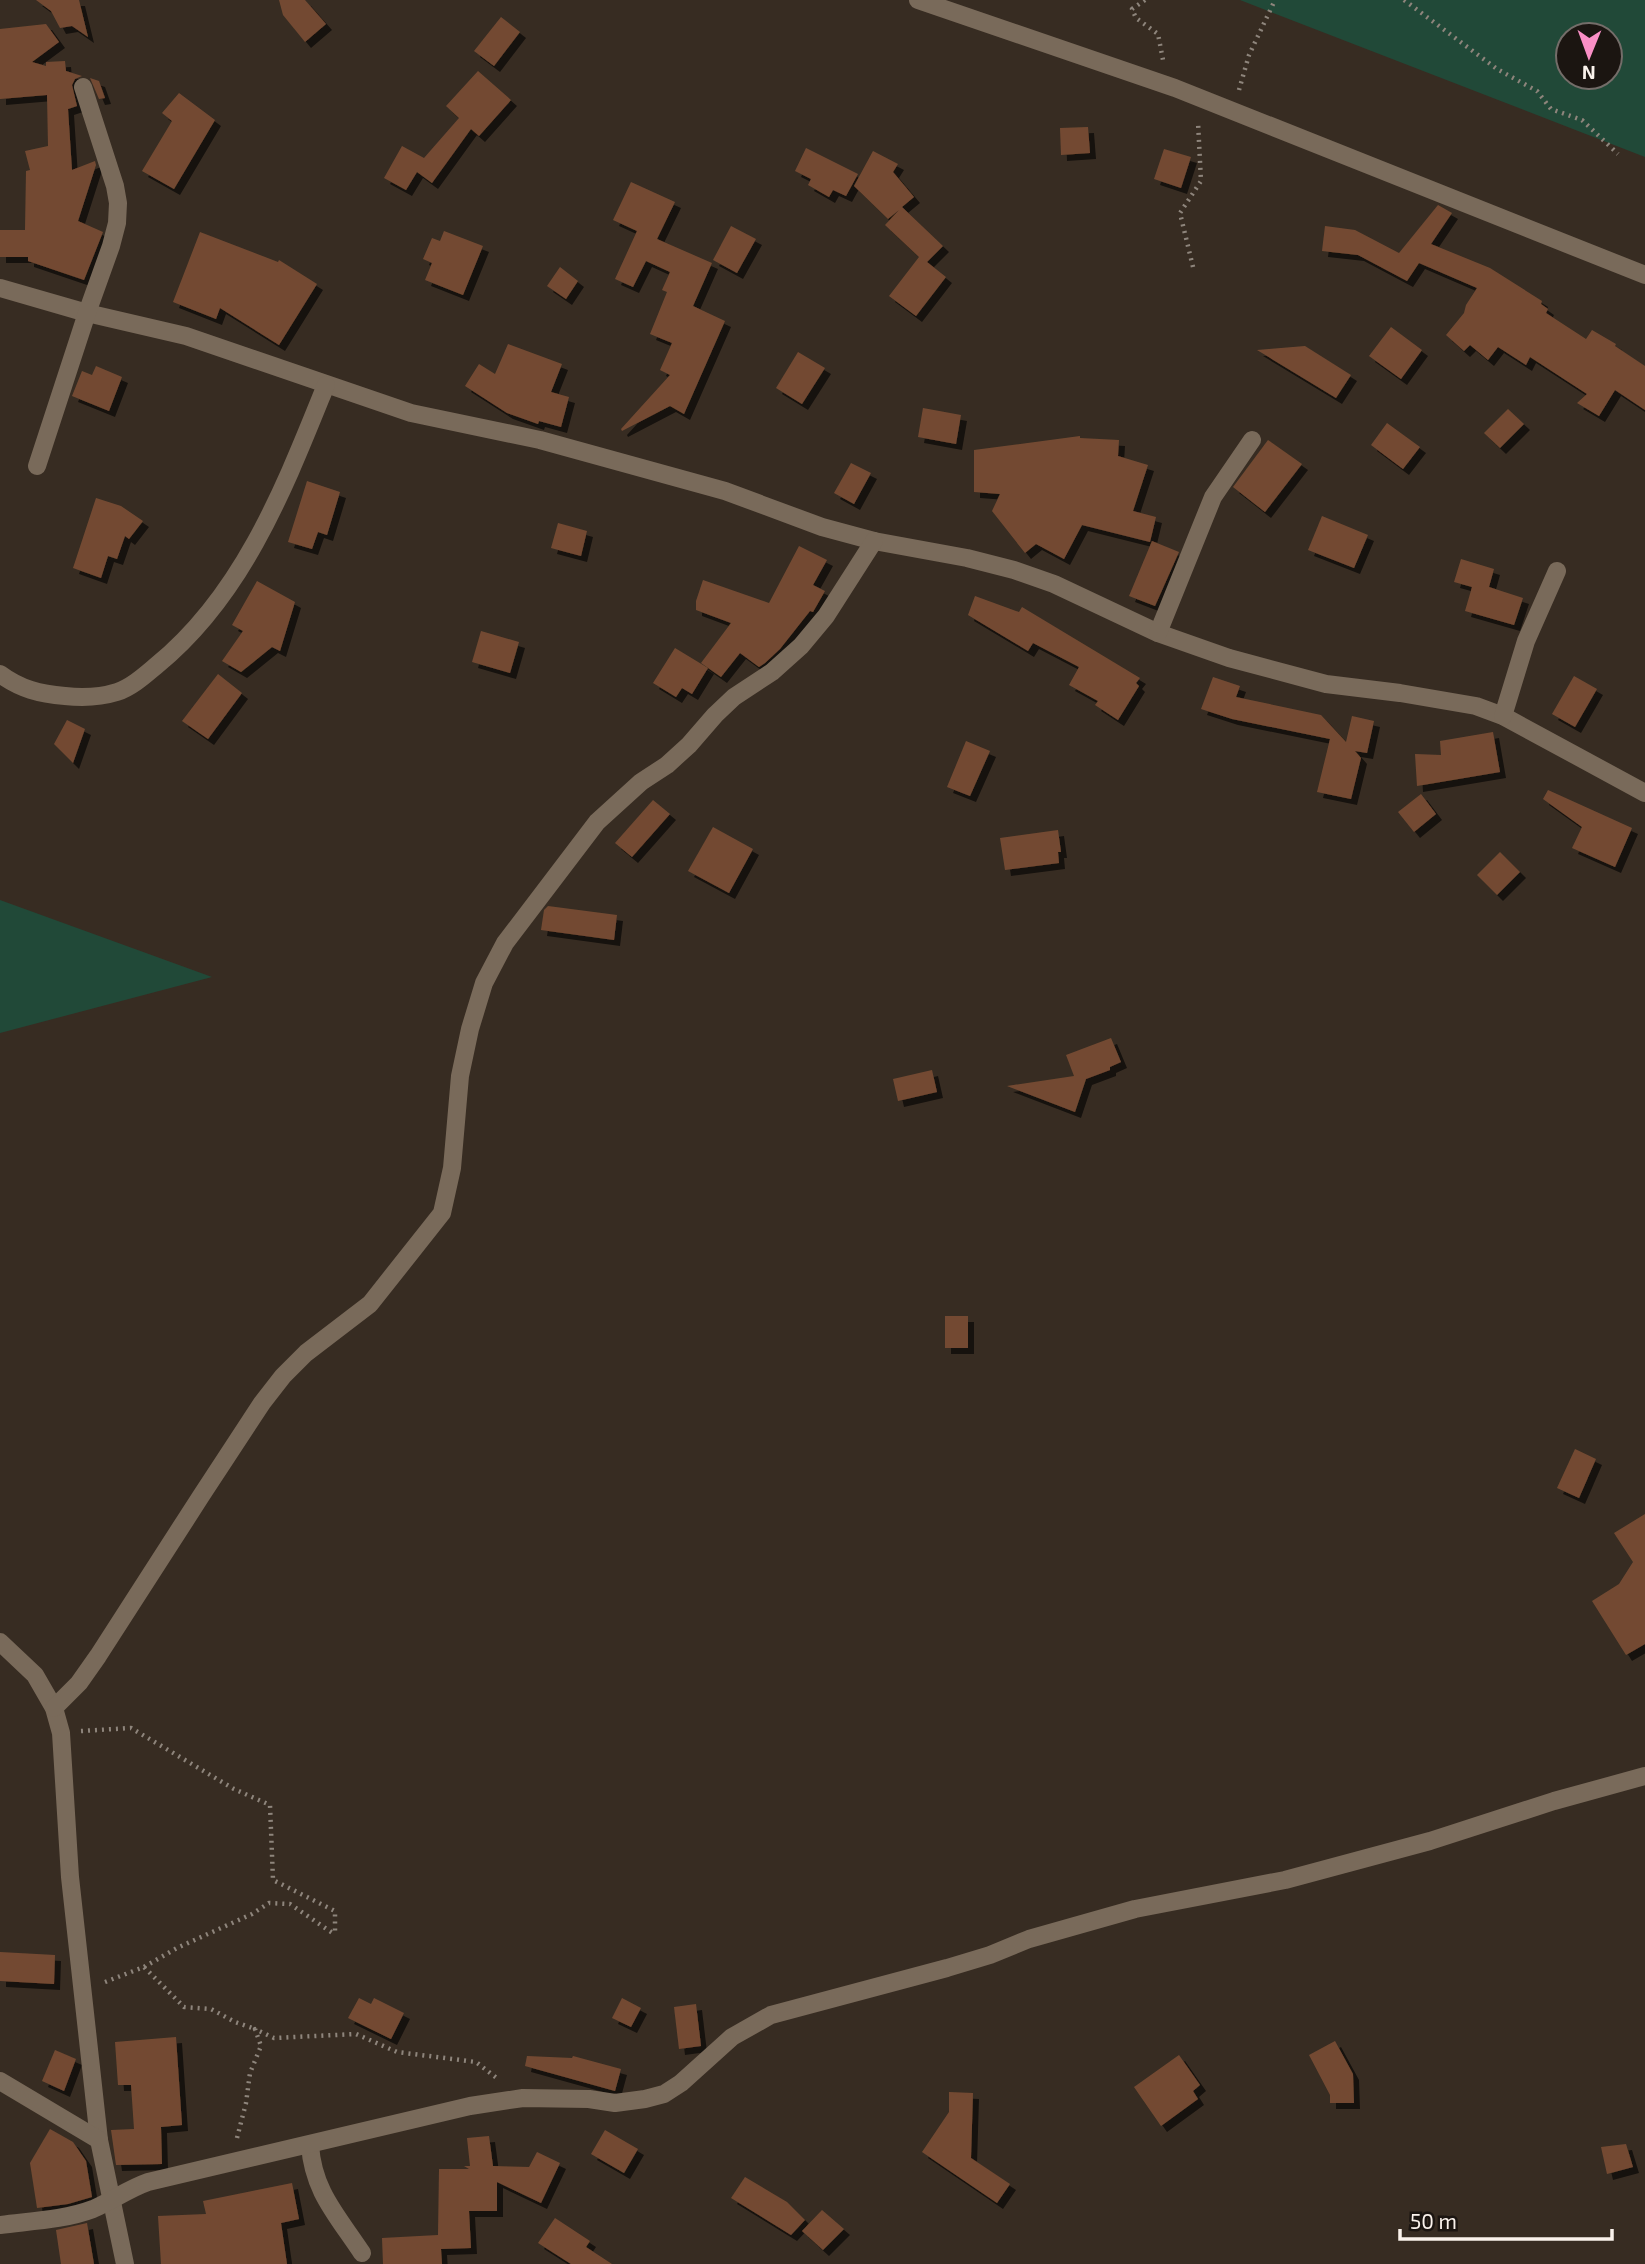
<svg xmlns="http://www.w3.org/2000/svg" width="1645" height="2264" font-family="'Exo 2',sans-serif">
	<defs>
		<filter id="shadow"><feDropShadow dx="6" dy="6" stdDeviation="0" flood-color="#0009"/></filter>
	</defs>
	<rect width="100%" height="100%" fill="#372c22"/>
	<g fill="#214938" fill-rule="evenodd">
		<path d="M1240 0H1645V157ZM1610 35V77H1568V35Z"/>
		<path d="M0 900 212 977 0 1033Z"/>
	</g>
	<g fill="#734a32" filter="url(#shadow)">
		<path d="M36 0H79L88 37 72 26 60 28 51 11Z"/>
		<path d="M279 0H305L326 24 305 42 283 15Z"/>
		<path d="M501 17 520 32 494 66 474 51Z"/>
		<path d="M46 24 59 42 32 62 46 66V62L65 61 66 71 82 76 75 79 72 85 77 106 68 109 72 170 95 161 96 165 78 221 103 232 84 280 28 261V257H0V230H25L26 171 30 170 25 151 48 146 47 95 0 99V29Z"/>
		<path d="M478 71 511 100 479 136 471 129 432 183 417 172 406 190 384 178 402 146 424 158 459 118 446 106Z"/>
		<path d="M90 78 99 81 105 98 99 99Z"/>
		<path d="M179 93 215 120 174 189 142 171 172 121 162 113Z"/>
		<path d="M1088 127 1090 153 1061 155 1060 128Z"/>
		<path d="M806 148 858 174 846 196 833 190 829 197 808 185 811 179 795 171Z"/>
		<path d="M1164 149 1191 157 1181 188 1154 179Z"/>
		<path d="M873 151 898 164 893 172 914 197 902 207 943 246 927 262 946 277 916 316 889 296 919 257 885 225 899 210 888 219 854 186Z"/>
		<path d="M631 182 675 202 657 239 712 263 693 306 725 321 684 414 670 406 622 431 621 429 670 375 660 370 672 343 650 334 667 292 662 290 670 272 646 261 633 287 615 279 637 231 613 220Z"/>
		<path d="M1438 205 1452 213 1431 244 1490 268 1542 301 1541 304 1548 309 1546 313 1586 339 1592 330 1616 344 1615 346 1645 366V410L1615 390 1599 416 1577 403 1587 394 1530 357 1526 365 1498 347 1488 360 1470 345 1464 351 1446 335 1464 313 1466 305 1477 288 1419 263 1407 281 1358 255 1322 251 1325 226 1355 230 1399 253Z"/>
		<path d="M731 226 756 239 737 273 713 260Z"/>
		<path d="M444 231 483 246 463 295 425 280 432 263 423 259 432 238 440 241Z"/>
		<path d="M200 232 278 262 279 260 317 284 279 345 220 308 216 319 173 302Z"/>
		<path d="M560 267 578 281 566 299 547 286Z"/>
		<path d="M1391 327 1422 350 1401 379 1369 356Z"/>
		<path d="M508 344 562 364 551 392 569 397 561 427 539 421 538 424 507 413 465 386 479 364 495 374Z"/>
		<path d="M1305 346 1351 375 1336 398 1257 350Z"/>
		<path d="M798 352 825 368 802 404 776 388Z"/>
		<path d="M96 366 122 377 109 411 72 396 82 371 92 375Z"/>
		<path d="M923 408 961 415 956 444 918 437Z"/>
		<path d="M1508 409 1524 424 1500 448 1484 433Z"/>
		<path d="M1387 423 1420 447 1403 469 1371 445Z"/>
		<path d="M1080 436V438L1119 440 1118 456 1148 465 1133 511 1156 517 1150 542 1082 525 1064 559 1036 544 1025 553 992 511 1000 494 974 492V450Z"/>
		<path d="M1268 440 1302 464 1265 512 1233 487Z"/>
		<path d="M851 463 871 473 854 504 834 493Z"/>
		<path d="M307 481 340 492 327 535 318 532 312 549 288 542Z"/>
		<path d="M96 498 121 506 143 521 129 539 125 536 117 559 108 556 101 578 73 568Z"/>
		<path d="M1322 516 1368 535 1354 568 1308 550Z"/>
		<path d="M558 523 587 531 581 556 551 548Z"/>
		<path d="M1152 541 1179 552 1155 606 1129 596Z"/>
		<path d="M799 546 827 560 813 585 825 591 813 612 810 611 780 649 765 663 759 667 740 653 721 677 701 663 731 623 696 610V601L703 580 769 603Z"/>
		<path d="M1461 559 1494 569 1489 587 1523 598 1514 625 1465 611 1472 587 1454 582Z"/>
		<path d="M257 581 295 602 280 651 272 647 241 672 222 661 243 631 232 625Z"/>
		<path d="M975 596 1019 612 1022 607 1140 678 1136 683 1139 686 1118 720 1095 705 1098 701 1069 685 1079 667 1033 643 1028 651 968 615Z"/>
		<path d="M481 631 519 642 510 673 472 662Z"/>
		<path d="M675 648 708 668 692 694 682 688 676 697 653 683Z"/>
		<path d="M218 674 242 693 208 739 182 721Z"/>
		<path d="M1574 676 1597 689 1575 727 1552 714Z"/>
		<path d="M1213 677 1240 686 1236 697 1321 715 1346 742 1352 716 1374 721 1367 753 1355 751 1361 758 1351 799 1317 792 1330 739 1232 719 1201 709Z"/>
		<path d="M67 720 85 729 73 763 54 744Z"/>
		<path d="M1493 732 1500 772 1417 786 1415 754 1441 755 1440 741Z"/>
		<path d="M966 741 990 751 970 796 947 787Z"/>
		<path d="M1548 790 1632 828 1615 867 1572 848 1582 827 1543 799Z"/>
		<path d="M1421 794 1436 814 1414 832 1398 812Z"/>
		<path d="M653 800 670 814 632 857 615 843Z"/>
		<path d="M713 827 753 849 729 893 688 871Z"/>
		<path d="M1058 830 1061 852H1058L1059 863 1005 870 1000 838Z"/>
		<path d="M1500 852 1520 872 1497 895 1477 875Z"/>
		<path d="M548 906 617 915 614 940 541 930 544 910Z"/>
		<path d="M1111 1038 1121 1062 1110 1067V1070L1086 1079 1075 1112 1007 1086 1074 1076 1066 1055Z"/>
		<path d="M932 1070 937 1092 898 1101 893 1079Z"/>
		<rect x="945" y="1316" width="23" height="32"/>
		<path d="M1575 1449 1596 1459 1579 1498 1557 1488Z"/>
		<path d="M1645 1514V1644L1626 1655 1592 1601 1619 1584 1633 1562 1614 1533Z"/>
		<path d="M0 1952 55 1955 54 1984 0 1981Z"/>
		<path d="M359 1998 371 2004 374 1998 404 2013 391 2039 348 2018Z"/>
		<path d="M622 1998 641 2008 631 2027 612 2018Z"/>
		<path d="M696 2004 701 2046 679 2049 674 2007Z"/>
		<path d="M176 2037 182 2125 161 2127 162 2164 116 2165 111 2130 134 2129 131 2085H118L115 2042Z"/>
		<path d="M1335 2041 1353 2074 1354 2103H1330V2095L1309 2055Z"/>
		<path d="M55 2050 76 2059 64 2091 42 2081Z"/>
		<path d="M1179 2055 1200 2085 1193 2091 1198 2099 1161 2126 1134 2087Z"/>
		<path d="M527 2056 572 2058 573 2056 621 2069 615 2091 525 2066Z"/>
		<path d="M949 2092 973 2093 971 2158 1010 2184 997 2203 922 2152 949 2112Z"/>
		<path d="M50 2129 73 2142 86 2161 92 2197 68 2204 37 2208 30 2163Z"/>
		<path d="M605 2130 638 2149 624 2173 591 2154Z"/>
		<path d="M489 2136 493 2166 529 2167 537 2152 560 2163 541 2203 497 2182V2211H469L471 2248 441 2249 442 2264H383L382 2238 438 2235 439 2169H469L464 2166H470L467 2138Z"/>
		<path d="M1626 2144 1633 2167 1607 2174 1601 2147Z"/>
		<path d="M745 2177 787 2202 805 2220 791 2235 731 2198Z"/>
		<path d="M292 2183 299 2219 281 2223 287 2264H161L158 2216 206 2214 203 2201Z"/>
		<path d="M822 2210 844 2229 823 2250 802 2231Z"/>
		<path d="M555 2218 590 2241 586 2247 612 2264H571L538 2243Z"/>
		<path d="M87 2223 94 2264H61L56 2230Z"/>
	</g>
	<g fill="none" stroke-linecap="round" stroke-linejoin="round">
		<g stroke="#8e857c" stroke-width="4.5" stroke-dasharray="2 5" stroke-linecap="butt">
			<path d="M1145 0 1132 9 1136 18 1158 34 1163 60"/>
			<path d="M1404 0 1497 69 1537 91 1551 109 1582 120 1618 154"/>
			<path d="M1239 90 1249 55 1275 0"/>
			<path d="M1193 267 1180 213 1201 181 1198 122"/>
			<path d="M81 1731 131 1728 234 1789 270 1805 273 1880 335 1911V1935"/>
			<path d="M144 1967 177 1948 252 1914 269 1903 290 1904 334 1934"/>
			<path d="M105 1982 144 1967 184 2007 211 2009 235 2022 255 2029"/>
			<path d="M237 2138 246 2103 250 2073 261 2046 255 2029 274 2038 356 2034 397 2052 476 2062 498 2079"/>
		</g>
		<g stroke="#796a5a" stroke-width="18">
			<path d="M918 0 1175 88 1645 275"/>
			<path d="M0 288 87 313 186 336 411 413 540 440 725 491 822 527 874 541 967 558 1014 570 1054 584 1158 633 1229 658 1326 684 1400 693 1476 706 1503 716 1645 793"/>
			<path d="M37 466 87 313 111 246 117 223 118 203 115 186 83 87"/>
			<path d="M1158 633 1213 497 1252 440"/>
			<path d="M0 674C20 689 40 694 65 696 82 698 101 697 117 692 132 687 145 675 157 665 244 594 285 486 326 385"/>
			<path d="M1503 716 1526 641 1557 571"/>
			<path d="M0 1642 35 1675 54 1708 61 1733 70 1877 99 2140"/>
			<path d="M54 1708 79 1683 98 1656 201 1496 262 1403 283 1376 306 1353 370 1304 442 1213 452 1168 460 1076 470 1029 484 983 505 943 597 822 641 782 667 765 689 745 715 715 734 697 772 672 801 646 826 616 874 541"/>
			<path d="M0 2081 99 2140 125 2264"/>
			<path d="M310 2145C313 2191 337 2215 362 2253"/>
			<path d="M0 2225C31 2221 64 2220 93 2209 112 2201 128 2189 148 2182L470 2106 523 2098 589 2099 615 2103 645 2099 664 2094 681 2083 732 2037 771 2015 947 1968 990 1955 1029 1939 1135 1909 1285 1880 1430 1841 1554 1801 1645 1776"/>
		</g>
	</g>
	<g transform="translate(1589 56) rotate(181)"><circle r="33" fill="#1b1511" stroke="#746d69" stroke-width="2"/>
	<path d="M0-5L12 26L0 18L-12 26Z" fill="#fa8fc6"/>
	<text y="-10" font-size="19" font-weight="bold" text-anchor="middle" fill="#faf2ec">N</text>
	</g>
	<path d="M1400 2229v10h212v-10" fill="none" stroke="#faf2ec" stroke-width="3.5"/>
	<text x="1410" y="2229" font-size="21" fill="#faf2ec" stroke="#1b1511" stroke-width="5" paint-order="stroke">50 m</text>
</svg>
